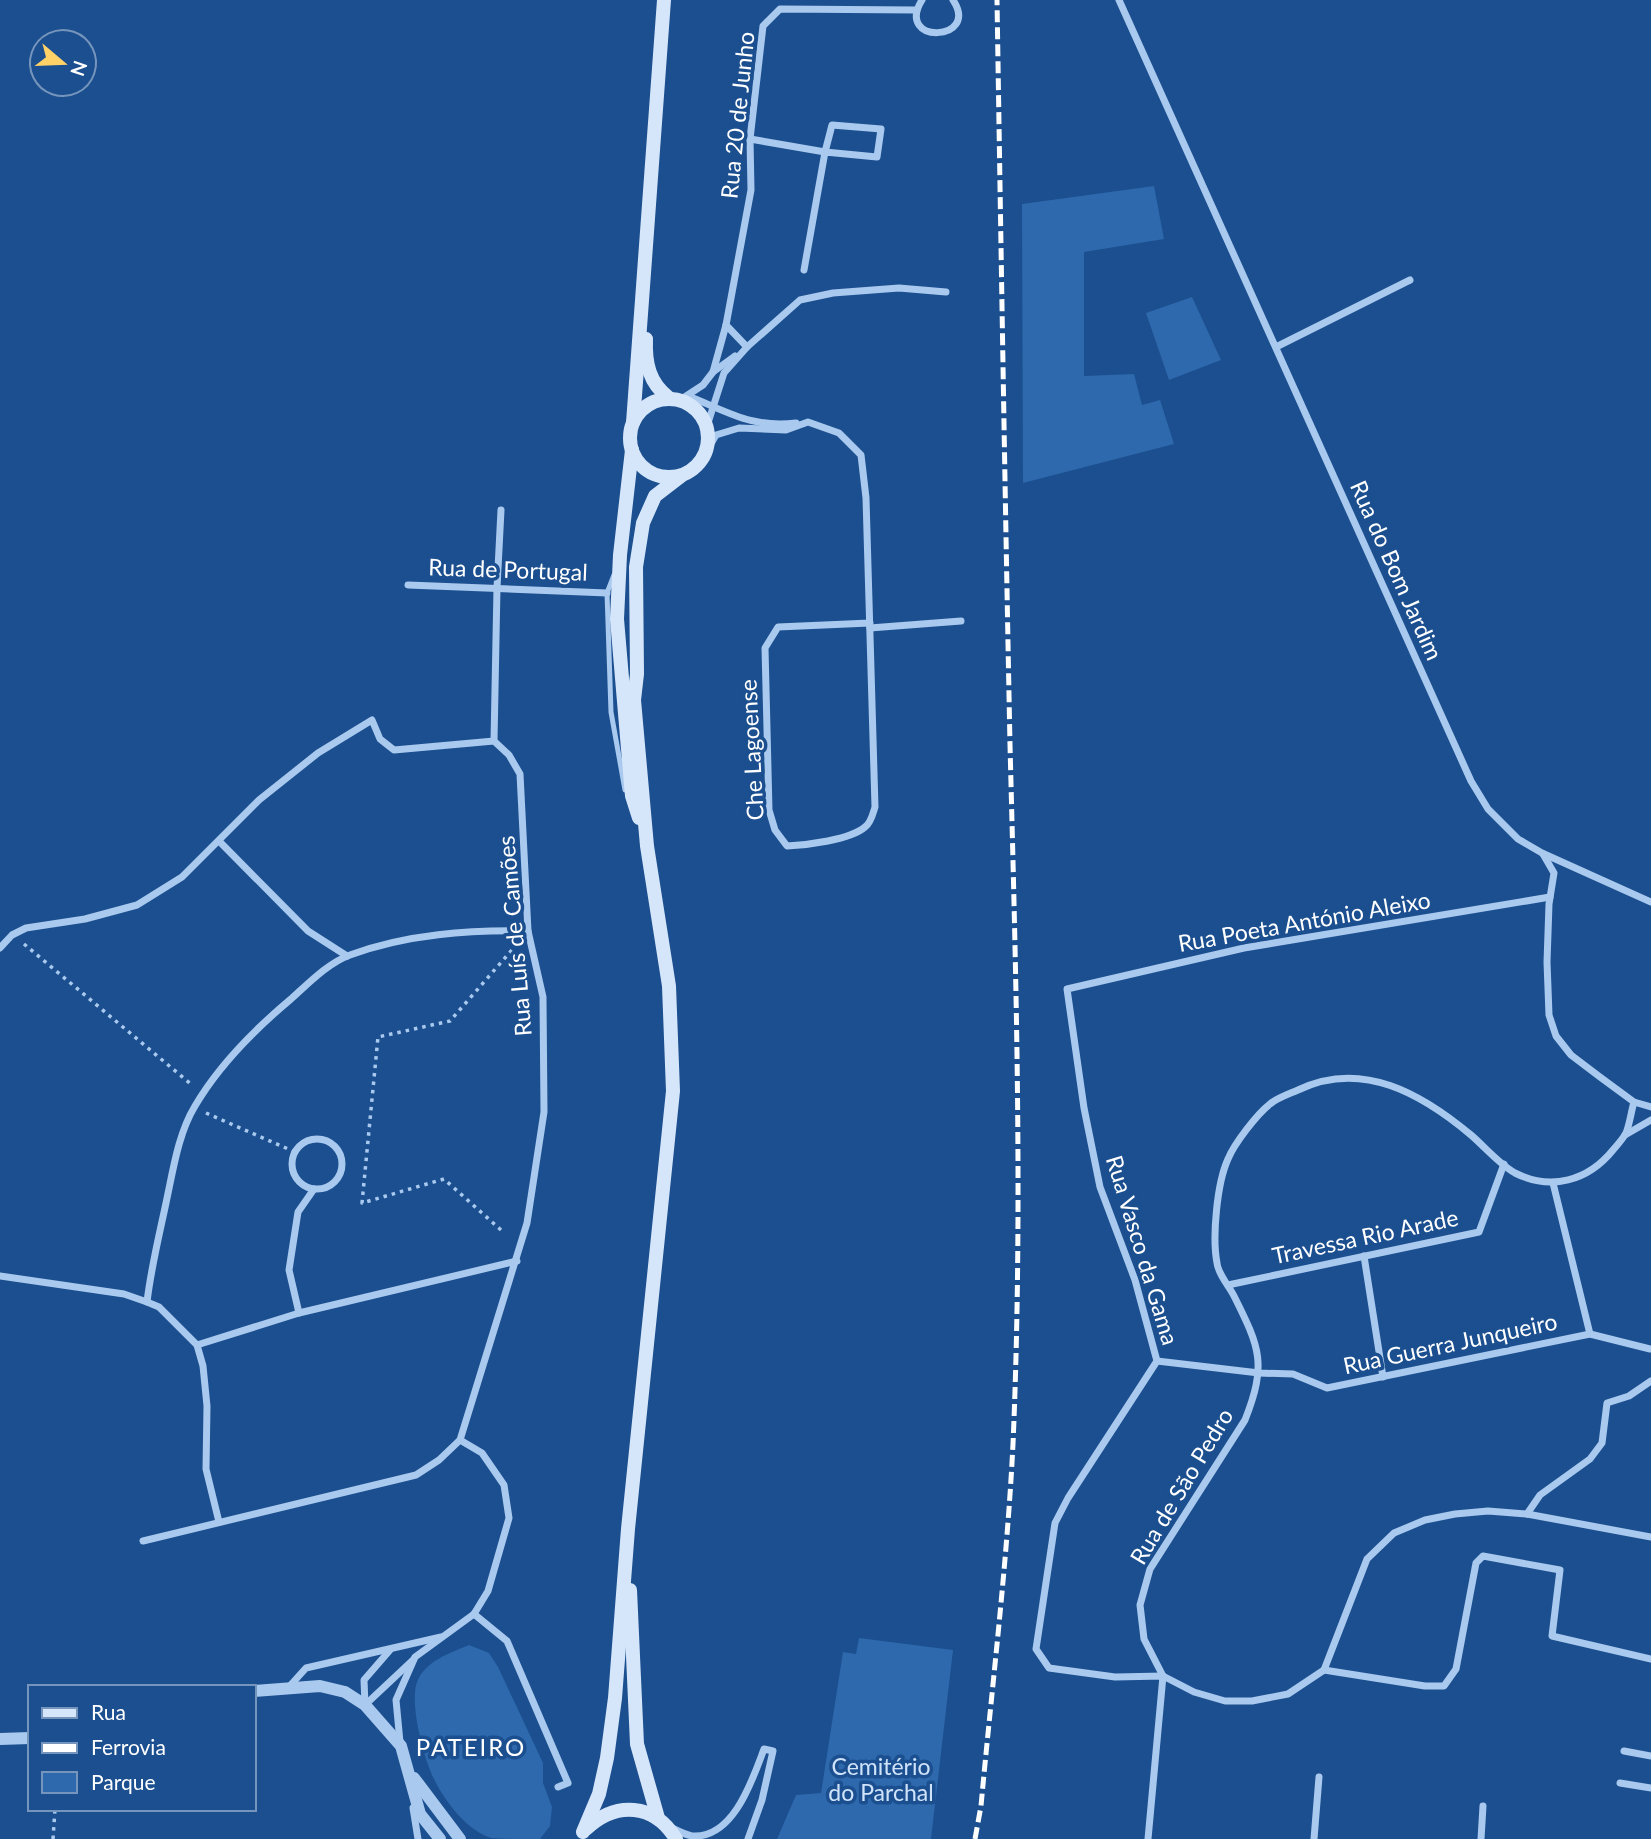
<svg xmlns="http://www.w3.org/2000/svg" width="1651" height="1839" font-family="Lato,sans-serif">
	<rect width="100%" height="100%" fill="#1b4f8f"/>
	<g fill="#2e69ad">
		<path d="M1154 186 1164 239 1084 252V376L1134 374 1142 405 1160 400 1174 444 1023 483 1022 204Z"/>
		<path d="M1192 297 1221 360 1169 380 1146 313Z"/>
		<path d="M859 1638 953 1650 931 1839H777L796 1795 821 1793 843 1652 856 1654Z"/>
		<path d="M469 1645 489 1653 498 1667 543 1763V1783L552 1807 550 1826 540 1839C525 1839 505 1839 491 1838 467 1830 446 1803 435 1781 424 1760 409 1704 417 1682 425 1661 450 1653 469 1645Z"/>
	</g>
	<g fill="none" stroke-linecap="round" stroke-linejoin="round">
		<g stroke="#a9c9ee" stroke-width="3.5" stroke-dasharray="3.5 5" stroke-linecap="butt">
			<path d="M24 944 192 1085"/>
			<path d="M206 1113 295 1152"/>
			<path d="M501 1230 444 1179 362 1203 378 1037 450 1021 518 943"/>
			<path d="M53 1839 55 1809"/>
		</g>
		<path stroke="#a9c9ee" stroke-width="5" d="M614 575 607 593 611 712 625 790"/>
		<g stroke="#a9c9ee" stroke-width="7">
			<path d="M922 0C894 45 981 42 953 0"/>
			<path d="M1119 0 1471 781 1488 809 1518 839 1542 853 1651 902"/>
			<path d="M750 139 825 152 877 157 881 129 832 125 825 152 804 270"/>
			<path d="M726 325 747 347"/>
			<path d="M1276 347 1410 280"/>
			<path d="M713 372 735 356"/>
			<path d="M688 396C729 412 750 428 796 423"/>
			<path d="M680 400 703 385 713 372 726 325 751 190 750 139 763 26 780 9 916 10"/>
			<path d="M707 426 724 373 747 347 800 300 833 293 899 288 946 292"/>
			<path d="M705 454 716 435 739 428 786 430 808 422 839 433 861 455 866 498 875 807C873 813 871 823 865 827 850 840 807 845 787 846L775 830 769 810 765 648 778 627 870 623"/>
			<path d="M408 585 607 593"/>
			<path d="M870 628 961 621"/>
			<path d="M220 842 308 931 347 956"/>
			<path d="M1543 854 1554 873 1549 904 1547 962 1549 1015 1556 1036 1571 1055 1600 1077 1634 1102 1651 1107"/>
			<path d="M0 948 12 935 26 928 85 919 137 905 182 877 259 800 318 753 372 720 380 739 394 750 494 741"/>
			<path d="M1634 1102C1631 1112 1630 1123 1626 1133 1623 1139 1617 1145 1613 1150 1588 1181 1551 1191 1515 1173 1499 1164 1485 1147 1471 1135 1422 1094 1362 1059 1298 1090 1289 1094 1277 1098 1270 1104 1257 1114 1234 1144 1228 1159 1217 1183 1212 1237 1217 1263 1218 1274 1229 1286 1234 1296 1260 1348 1267 1364 1245 1420L1150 1569 1140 1605 1144 1639 1163 1676 1194 1692 1225 1701H1252L1288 1694 1324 1670 1367 1559 1394 1533 1425 1520 1455 1514 1488 1511 1527 1514 1651 1537"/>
			<path d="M1625 1135 1651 1120"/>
			<circle cx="317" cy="1164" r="25"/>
			<path d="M1553 1183 1590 1334"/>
			<path d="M1364 1256 1383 1377"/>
			<path d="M0 1276 124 1294 147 1302 159 1307 197 1345 203 1366 207 1406 206 1469 219 1522"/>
			<path d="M1228 1285 1479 1232 1504 1164"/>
			<path d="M147 1302C151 1268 159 1236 166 1203 173 1171 178 1134 195 1106 219 1065 254 1030 291 999 308 984 328 963 350 955 407 934 469 930 528 931"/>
			<path d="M299 1313 289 1270 298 1212 314 1189"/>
			<path d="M197 1345 299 1313 517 1261"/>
			<path d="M1157 1361 1259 1373 1293 1374 1327 1388 1590 1334 1650 1349"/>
			<path d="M1527 1514 1540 1495 1590 1459 1602 1443 1607 1403 1629 1396 1651 1381"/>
			<path d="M143 1541 416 1475 439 1460 460 1440 527 1223 544 1112 543 997 528 931 520 774 509 755 494 741 497 588 501 510"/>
			<path d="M474 1614 507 1641 568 1783 558 1787"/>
			<path d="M1324 1670 1425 1686H1444L1456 1669 1476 1563 1483 1556 1560 1570 1552 1636 1651 1659"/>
			<path d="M288 1688 306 1668 441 1637"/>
			<path d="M365 1705 413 1660"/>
			<path d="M365 1705 364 1680 390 1650"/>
			<path d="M400 1742 396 1700 415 1657 474 1614 488 1591 509 1518 504 1485 482 1453 460 1440"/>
			<path d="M1624 1751 1651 1756"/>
			<path d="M1620 1783 1651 1788"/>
			<path d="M413 1808 418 1839"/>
			<path d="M672 1828C678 1831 686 1835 692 1836 734 1839 753 1778 764 1749L773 1751 762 1800 748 1839"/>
			<path d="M1148 1839 1163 1676 1115 1677 1049 1668 1036 1649 1055 1523 1068 1498 1157 1361 1135 1280 1100 1187 1084 1108 1067 989 1244 948 1550 897"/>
			<path d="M1314 1839 1319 1777"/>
			<path d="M1481 1839 1483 1806"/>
		</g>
		<g stroke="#a9c9ee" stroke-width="12">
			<path d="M254 1691 320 1686 345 1692 365 1705 401 1746 420 1814 440 1839"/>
			<path d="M0 1739 30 1738"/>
			<path d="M414 1778 460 1839"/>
		</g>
		<g stroke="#d6e6fa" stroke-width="14">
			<path d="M646 339C645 363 649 383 669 398"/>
			<circle cx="669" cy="438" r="39"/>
			<path d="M633 423 664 0"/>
			<path d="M632 450 620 555 617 619 632 796 639 818"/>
			<path d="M630 1590 637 1744 658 1818"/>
			<path d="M586 1829C616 1801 654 1803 676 1839"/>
			<path d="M583 1832 599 1794 607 1758 615 1698 628 1529 673 1091 669 986 647 846 634 700 637 674 636 567 643 523 655 496 681 476"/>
		</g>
		<path stroke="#fff" stroke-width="5" stroke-dasharray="12 5" stroke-linecap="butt" d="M975 1839 981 1806C992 1686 1007 1565 1013 1444 1023 1211 1016 978 1010 745 1005 497 1001 248 997 0"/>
	</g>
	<g text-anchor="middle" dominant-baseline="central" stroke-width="7" stroke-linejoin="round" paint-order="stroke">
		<g font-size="23" fill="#fff" stroke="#1b4f8f">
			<text transform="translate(737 115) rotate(-84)">Rua 20 de Junho</text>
			<text transform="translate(508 569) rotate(2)">Rua de Portugal</text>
			<text transform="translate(1397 570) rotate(66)">Rua do Bom Jardim</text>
			<text transform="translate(751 750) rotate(-93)">Che Lagoense</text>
			<text transform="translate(1304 921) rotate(-10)">Rua Poeta António Aleixo</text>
			<text transform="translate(514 936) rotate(-95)">Rua Luís de Camões</text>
			<text transform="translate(1365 1236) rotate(-12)">Travessa Rio Arade</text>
			<text transform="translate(1143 1250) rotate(73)">Rua Vasco da Gama</text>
			<text transform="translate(1450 1343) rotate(-12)">Rua Guerra Junqueiro</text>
			<text transform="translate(1181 1486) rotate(-59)">Rua de São Pedro</text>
		</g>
		<g font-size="23" fill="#cfe3fa" stroke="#1b4f8f">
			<text x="881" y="1766">Cemitério<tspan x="881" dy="26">do Parchal</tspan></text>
		</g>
		<g font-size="24" letter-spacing="2" fill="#fff" stroke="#1b4f8f">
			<text x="471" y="1746">PATEIRO</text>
		</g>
	</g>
	<rect x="28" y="1685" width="228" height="126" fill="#1b4f8f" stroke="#7695bc" stroke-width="2"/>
	<rect x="42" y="1708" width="35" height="10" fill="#d6e6fa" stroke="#7695bc" stroke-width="2"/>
	<text x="91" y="1720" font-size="21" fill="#ffffff">Rua</text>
	<rect x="42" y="1743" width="35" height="10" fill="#ffffff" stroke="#7695bc" stroke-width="2"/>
	<text x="91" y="1755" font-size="21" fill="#ffffff">Ferrovia</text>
	<rect x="42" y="1772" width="35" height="21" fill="#2e69ad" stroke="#7695bc" stroke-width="2"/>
	<text x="91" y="1790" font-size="21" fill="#ffffff">Parque</text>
	<g transform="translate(63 63) rotate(109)"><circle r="33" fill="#1b4f8f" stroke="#7695bc" stroke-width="2"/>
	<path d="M0-5L12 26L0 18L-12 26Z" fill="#ffd166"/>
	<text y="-10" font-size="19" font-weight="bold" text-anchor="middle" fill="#ffffff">N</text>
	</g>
</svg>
